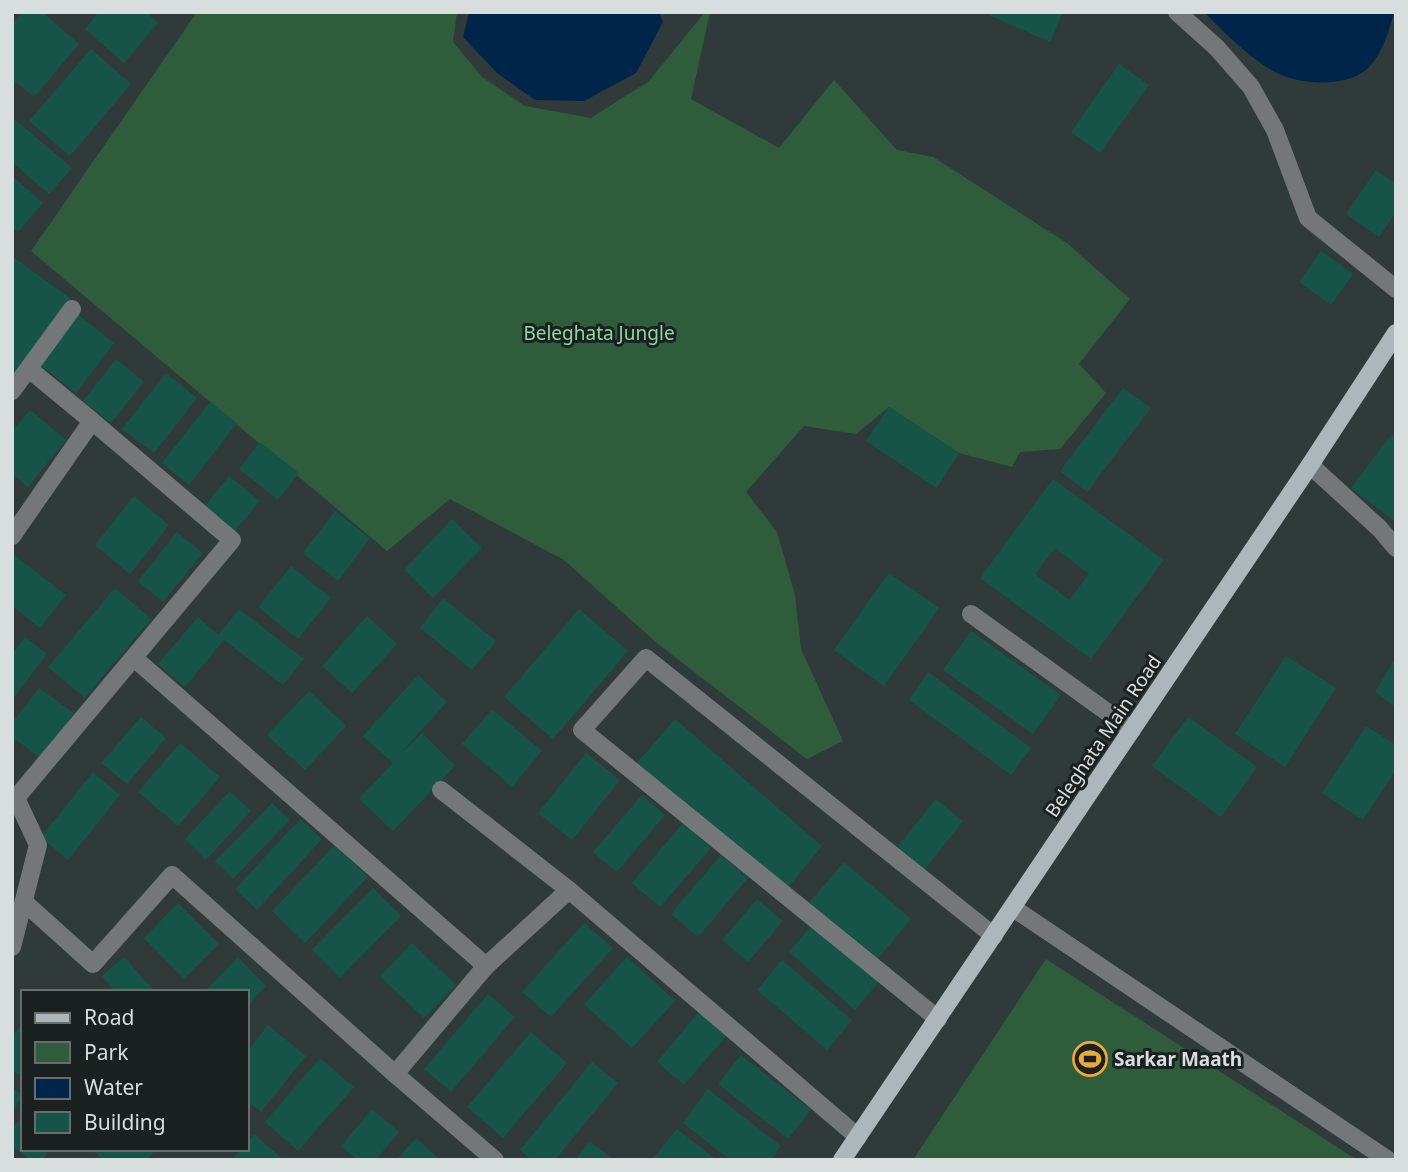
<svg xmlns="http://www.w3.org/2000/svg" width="1408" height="1172" font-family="'Noto Sans',sans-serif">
	<rect width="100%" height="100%" fill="#303a3a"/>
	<g fill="#2f5d3c">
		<path d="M197 12H457L453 42 482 77 525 106 591 118 649 81 705 12H710L691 99 779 148 834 80 897 150 933 157 958 173 1067 243 1130 299 1079 364 1106 393 1060 449 1020 452 1012 467 959 453 889 407 856 434 804 426 746 492 777 532 795 595 801 649 843 741 807 759 658 644 564 560 450 499 387 551 31 251Z"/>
		<path d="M1046 959 1357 1160H913Z"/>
	</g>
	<g fill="#00254b">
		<path d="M469 12H659L663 22 636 73 584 101 535 100 497 73 463 37Z"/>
		<path d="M1204 12H1394C1389 31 1382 56 1366 70 1344 88 1297 85 1273 71 1247 56 1225 33 1204 12Z"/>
	</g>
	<g fill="#165448" fill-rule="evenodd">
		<path d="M23 12H42L79 44 34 97 12 79V25Z"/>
		<path d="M99 12H146L158 23 124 63 85 29Z"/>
		<path d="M991 12H1063L1050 42 989 15Z"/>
		<path d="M91 49 131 84 70 156 29 121Z"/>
		<path d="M1119 64 1149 85 1100 153 1071 132Z"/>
		<path d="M12 117 72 168 49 194 12 162Z"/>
		<path d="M1376 170 1396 184V212L1379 237 1346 214Z"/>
		<path d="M12 176 43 203 18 232 12 227Z"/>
		<path d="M1321 251 1353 274 1331 305 1299 282Z"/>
		<path d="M12 256 71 299 12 377Z"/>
		<path d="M77 314 114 343 76 393 39 364Z"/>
		<path d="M116 359 144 382 111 423 83 401Z"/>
		<path d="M166 373 197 398 154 453 122 429Z"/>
		<path d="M1123 388 1151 408 1087 492 1060 471Z"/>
		<path d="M210 402 237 423 189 485 162 463Z"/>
		<path d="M889 407 959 453 937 488 866 441Z"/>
		<path d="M30 410 66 440 28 487 12 474V431Z"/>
		<path d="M1391 435 1396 439V522L1351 488Z"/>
		<path d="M260 442 299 473 278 500 239 469Z"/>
		<path d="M229 476 260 501 234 532 204 507Z"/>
		<path d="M1053 479 1164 560 1091 659 980 578ZM1055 548 1089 574 1069 600 1035 574Z"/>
		<path d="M134 496 169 525 130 574 95 545Z"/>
		<path d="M335 511 370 538 338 581 303 553Z"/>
		<path d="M452 519 482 548 433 598 404 570Z"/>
		<path d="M177 532 203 553 163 602 138 581Z"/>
		<path d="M14 555 66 595 40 628 12 606Z"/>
		<path d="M291 566 331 598 298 639 258 607Z"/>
		<path d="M889 573 939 608 884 686 834 650Z"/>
		<path d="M115 588 151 619 85 698 48 667Z"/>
		<path d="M443 598 496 641 472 670 420 628Z"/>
		<path d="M239 609 304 659 283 685 224 640 185 687 158 664 198 617 218 635Z"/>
		<path d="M579 609 628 651 553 739 504 697Z"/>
		<path d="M367 616 397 644 352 693 322 666Z"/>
		<path d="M971 631 1061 695 1033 734 943 670Z"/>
		<path d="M25 637 47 654 12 700V654Z"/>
		<path d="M1286 656 1336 688 1285 767 1235 734Z"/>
		<path d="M1396 657V707L1375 692Z"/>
		<path d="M928 672 1031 748 1011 775 909 700Z"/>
		<path d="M418 675 447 702 398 756 422 733 455 766 393 831 359 799 393 763 363 736Z"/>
		<path d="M39 688 74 713 41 758 12 737V723Z"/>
		<path d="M309 691 346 726 305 770 267 735Z"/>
		<path d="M492 709 542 751 512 787 462 744Z"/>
		<path d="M141 717 166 738 127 784 101 763Z"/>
		<path d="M1188 717 1257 767 1221 817 1152 766Z"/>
		<path d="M675 719 822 846 784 892 636 764Z"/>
		<path d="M1366 726 1396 745V770L1363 820 1322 793Z"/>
		<path d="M180 743 220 777 178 826 138 792Z"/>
		<path d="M586 753 620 780 572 840 538 813Z"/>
		<path d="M93 772 120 795 68 860 41 837Z"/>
		<path d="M230 791 251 811 206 860 185 839Z"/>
		<path d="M642 795 665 815 617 872 593 852Z"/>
		<path d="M936 799 963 821 922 873 894 851Z"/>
		<path d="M272 803 290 820 233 879 215 861Z"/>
		<path d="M300 819 322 839 257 910 235 889Z"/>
		<path d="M683 823 711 848 660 907 632 883Z"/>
		<path d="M335 845 368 877 305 943 272 911Z"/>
		<path d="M721 855 748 878 698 937 671 914Z"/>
		<path d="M844 862 911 919 875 962 808 904Z"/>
		<path d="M373 888 401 916 340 978 312 950Z"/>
		<path d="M757 899 783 921 748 962 722 940Z"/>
		<path d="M178 903 219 944 184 979 144 938Z"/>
		<path d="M584 923 613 948 551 1017 522 992Z"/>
		<path d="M812 925 879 982 855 1010 789 952Z"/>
		<path d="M412 943 456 985 424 1018 380 976Z"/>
		<path d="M124 957 155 992H116L102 976Z"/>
		<path d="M238 957 266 986 247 1006V992H204Z"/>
		<path d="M627 957 675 1001 632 1048 584 1004Z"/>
		<path d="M782 960 852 1020 827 1050 757 990Z"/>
		<path d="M488 994 515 1017 451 1092 424 1069Z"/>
		<path d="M699 1012 727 1035 684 1085 657 1062Z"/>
		<path d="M23 1023V1070L18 1075 12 1070V1036Z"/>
		<path d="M268 1025 306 1056 261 1112 247 1101V1052Z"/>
		<path d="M531 1032 567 1063 503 1138 467 1107Z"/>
		<path d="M741 1055 811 1110 788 1139 718 1084Z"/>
		<path d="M320 1058 354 1087 298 1151 265 1122Z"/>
		<path d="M592 1062 618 1083 555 1160H532L520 1150Z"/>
		<path d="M12 1087 23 1096 12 1112Z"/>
		<path d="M708 1089 781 1146 771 1160H730L683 1123Z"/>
		<path d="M372 1109 399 1132 376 1160H357L341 1146Z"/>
		<path d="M23 1116V1149H51L42 1160H30L12 1145V1129Z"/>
		<path d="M677 1129 717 1160H652Z"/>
		<path d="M254 1134 284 1160H232L241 1149H247V1142Z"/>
		<path d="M416 1138 438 1158 437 1160H396Z"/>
		<path d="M590 1141 613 1160H575Z"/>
		<path d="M92 1149H156L147 1160H103Z"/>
	</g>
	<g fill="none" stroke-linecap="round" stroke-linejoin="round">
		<g stroke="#737779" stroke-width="18">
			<path d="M1177 12 1217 48 1251 87 1275 130 1308 218 1396 289"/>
			<path d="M29 369 92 421"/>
			<path d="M12 391 72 309"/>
			<path d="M1310 465 1380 529 1396 548"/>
			<path d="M12 536 92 421 232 540 16 798 12 796"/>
			<path d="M971 614 1132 730"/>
			<path d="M134 658 486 966 569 890 858 1137"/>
			<path d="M441 790 569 890"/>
			<path d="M24 902 93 964 172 875 395 1074"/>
			<path d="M1013 908 1388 1160"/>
			<path d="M12 947 38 845 16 798"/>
			<path d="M486 966 395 1074 495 1160"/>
			<path d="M938 1019 582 730 646 658 994 936"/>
		</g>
		<path stroke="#adb6ba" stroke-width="18" d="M842 1160 1310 465 1396 333"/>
	</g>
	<defs>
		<g id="stadium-ring" transform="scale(1.75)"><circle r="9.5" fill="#1b2020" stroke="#ebaa39" stroke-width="1.5"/><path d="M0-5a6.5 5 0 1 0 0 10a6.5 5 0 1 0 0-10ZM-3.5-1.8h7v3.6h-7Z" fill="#ebaa39"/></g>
	</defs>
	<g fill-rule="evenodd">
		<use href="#stadium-ring" x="1090" y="1059"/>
	</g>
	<g text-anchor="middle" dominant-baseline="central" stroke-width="6" stroke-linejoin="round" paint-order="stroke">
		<g font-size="19" fill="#8bd99f" stroke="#1b2020">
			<text x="599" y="333">Beleghata Jungle</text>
		</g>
		<g font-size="19" fill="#d8dede" stroke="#1b2020">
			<text transform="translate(1103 736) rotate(-56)">Beleghata Main Road</text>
		</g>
		<g font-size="19" font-weight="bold" fill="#d8dede" stroke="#1b2020" text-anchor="start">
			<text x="1114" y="1059">Sarkar Maath</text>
		</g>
	</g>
	<rect width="1408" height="1172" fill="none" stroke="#d8dede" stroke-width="28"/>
	<rect x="21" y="990" width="228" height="161" fill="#1b2020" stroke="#676c6c" stroke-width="2"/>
	<rect x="35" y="1013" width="35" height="10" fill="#adb6ba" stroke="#676c6c" stroke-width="2"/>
	<text x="84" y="1025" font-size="21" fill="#d8dede">Road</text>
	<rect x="35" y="1042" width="35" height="21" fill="#2f5d3c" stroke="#676c6c" stroke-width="2"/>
	<text x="84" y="1060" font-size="21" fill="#d8dede">Park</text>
	<rect x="35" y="1078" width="35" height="21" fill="#00254b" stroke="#676c6c" stroke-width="2"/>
	<text x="84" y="1095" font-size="21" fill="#d8dede">Water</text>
	<rect x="35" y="1112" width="35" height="21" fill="#165448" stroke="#676c6c" stroke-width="2"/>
	<text x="84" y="1130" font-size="21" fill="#d8dede">Building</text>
</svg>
